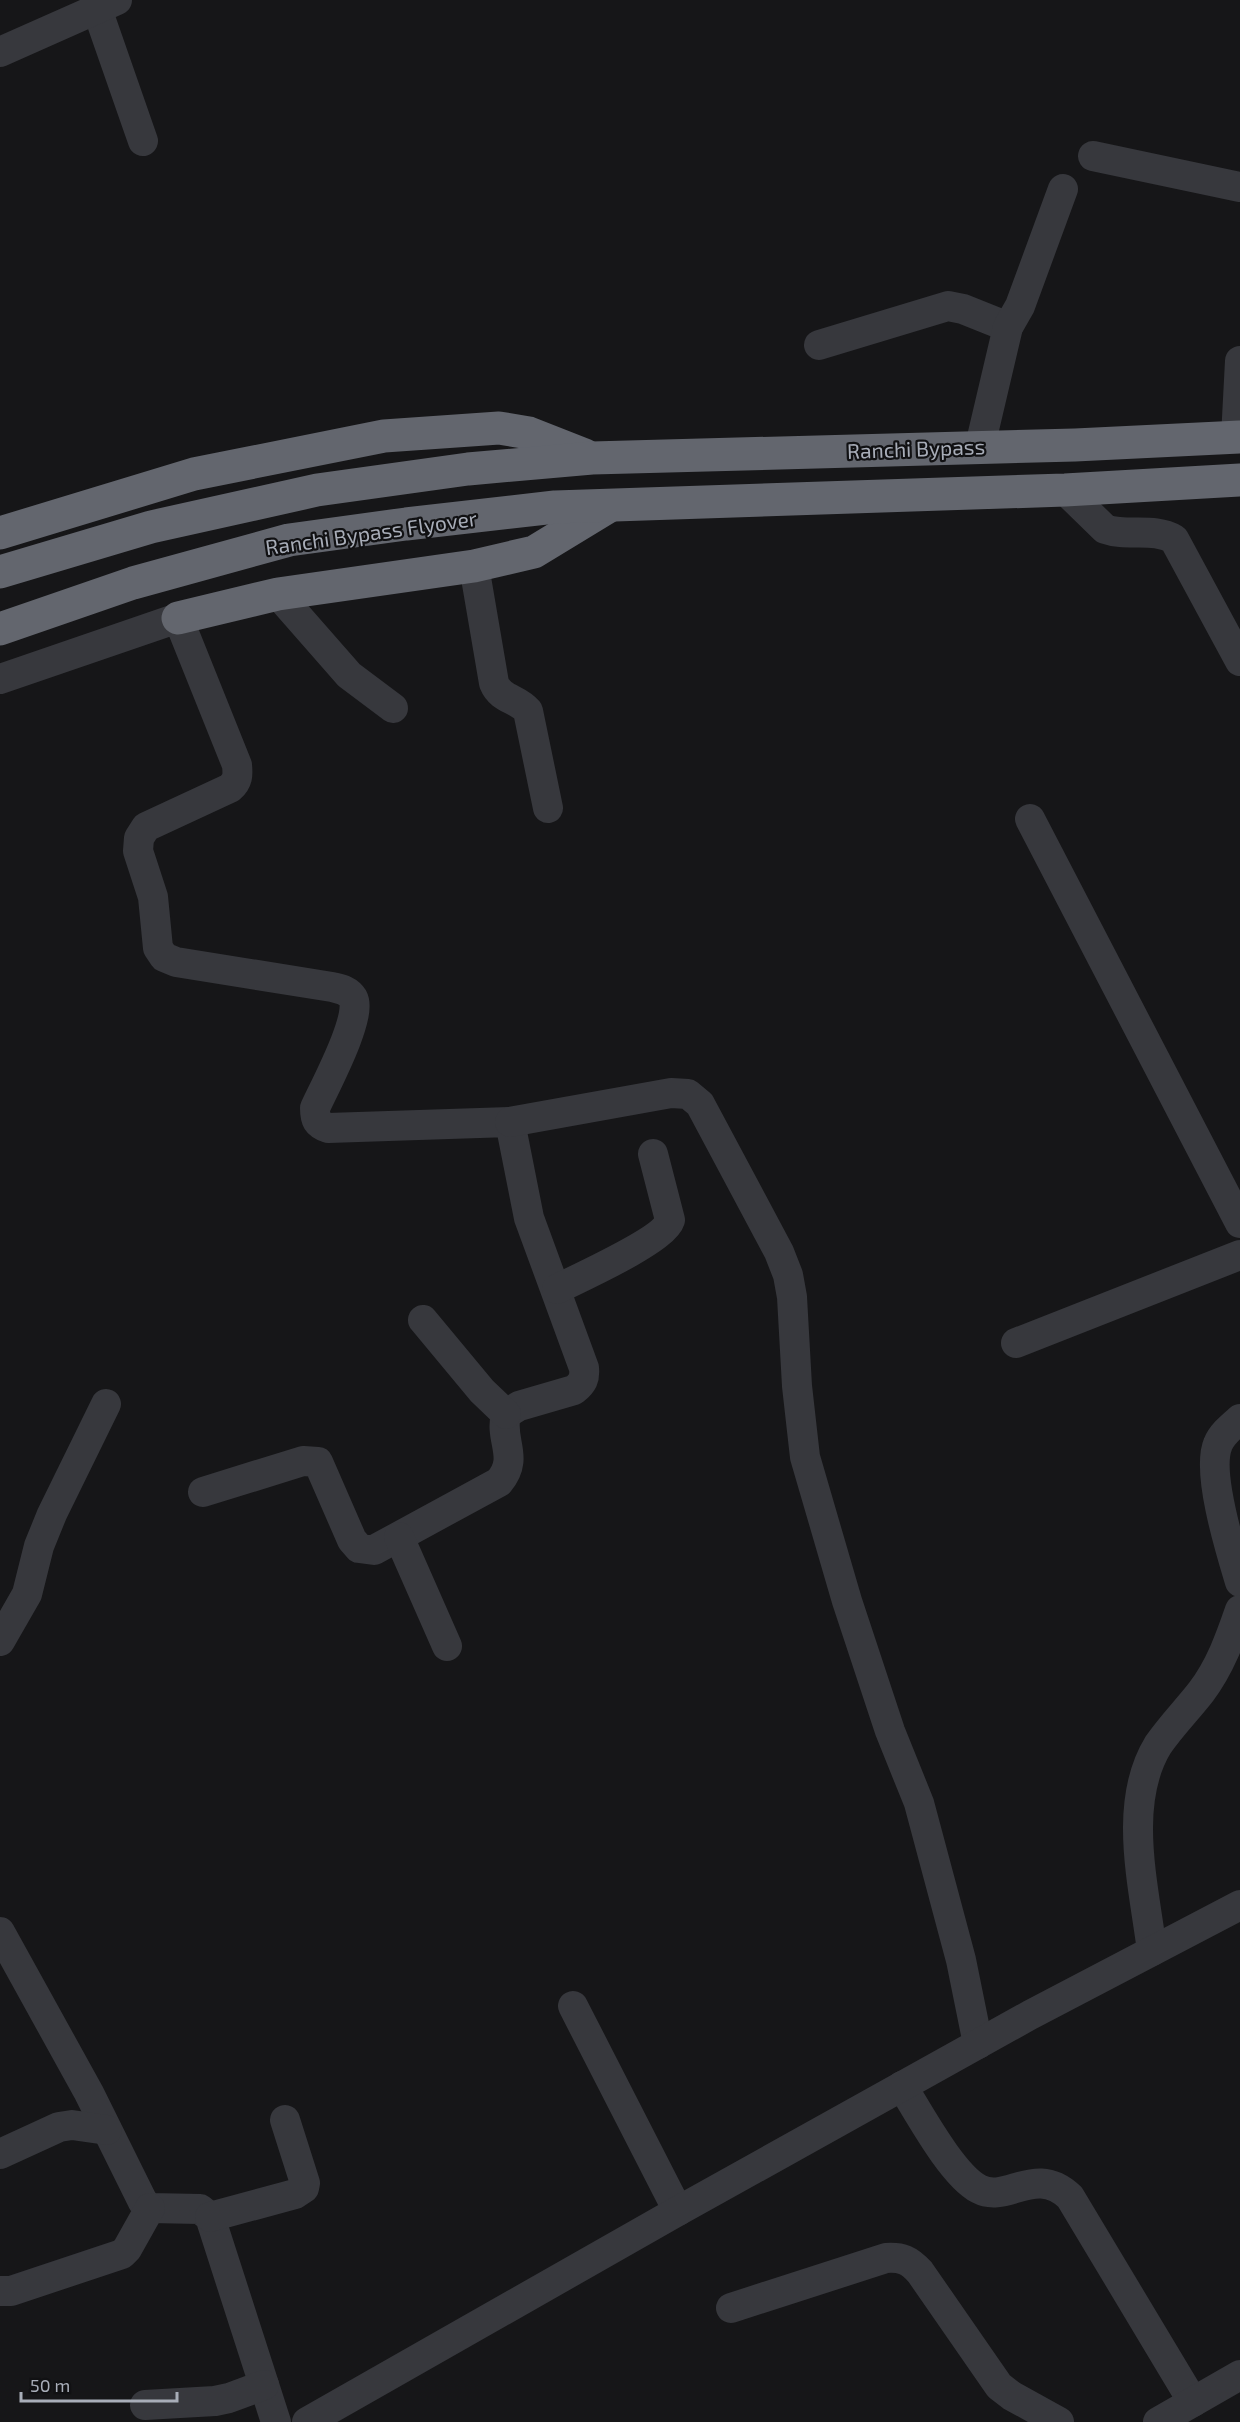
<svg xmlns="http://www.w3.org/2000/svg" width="1240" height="2422" font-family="'Exo 2',sans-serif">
	<rect width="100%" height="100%" fill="#161618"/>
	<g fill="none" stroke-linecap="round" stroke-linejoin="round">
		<g stroke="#37383d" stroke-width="30">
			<path d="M97 9 143 141"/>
			<path d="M0 52 117 0"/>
			<path d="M1093 156 1240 187"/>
			<path d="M819 345 948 306 963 309 1008 327"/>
			<path d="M1236 437 1240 361"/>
			<path d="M980 446 1008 327 1020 306 1063 189"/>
			<path d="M1065 490 1105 529C1127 537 1154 527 1174 539L1240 661"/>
			<path d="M474 566 494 683C501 700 517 698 528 711L548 808"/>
			<path d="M278 594 349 675 393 708"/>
			<path d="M0 679 178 618 237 765C238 775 238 781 230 788L146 827 139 838 138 851 153 897 158 948 164 957 176 962 332 987C340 989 348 990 353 998 363 1016 324 1088 315 1108 315 1120 317 1124 328 1128L510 1122 529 1218 584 1368C585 1378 583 1383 574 1390L519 1406 506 1414C499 1441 520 1457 499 1482L374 1550 359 1548 352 1540 318 1462 303 1461 203 1492"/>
			<path d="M1030 819 1240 1223"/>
			<path d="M510 1122 671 1093 688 1094 700 1104 779 1252 788 1275 792 1297 797 1386 805 1457 847 1601 890 1731 919 1803 961 1960 978 2044"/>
			<path d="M557 1289C579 1278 664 1240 670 1220L653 1154"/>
			<path d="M423 1320 482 1391 506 1414"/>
			<path d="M1016 1343 1240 1255"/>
			<path d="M1240 1419C1232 1426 1222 1434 1218 1444 1206 1472 1231 1552 1240 1582"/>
			<path d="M399 1537 447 1646"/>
			<path d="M0 1641 27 1594 39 1546 52 1514 106 1404"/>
			<path d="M0 1932 89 2093 143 2202 150 2208 200 2209 210 2217 276 2422"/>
			<path d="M1152 1951C1144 1886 1122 1804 1158 1745 1171 1726 1187 1710 1201 1692 1220 1667 1230 1639 1240 1610"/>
			<path d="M573 2006 678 2211"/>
			<path d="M902 2086C919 2113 952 2175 979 2189 1007 2204 1035 2164 1070 2197L1193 2402"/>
			<path d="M0 2154 59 2127 72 2125 107 2130"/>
			<path d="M210 2217 295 2194 304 2188 305 2183 285 2120"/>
			<path d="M0 2291H11L122 2254 127 2249 150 2208"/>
			<path d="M731 2308 886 2258C902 2257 909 2260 920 2272L999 2386 1012 2396 1059 2422"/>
			<path d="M145 2405 215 2401 229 2398 264 2385"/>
			<path d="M307 2422 678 2211 1030 2015 1240 1905"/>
			<path d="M1158 2422 1240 2375"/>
		</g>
		<g stroke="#63666e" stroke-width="33">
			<path d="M0 533 194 474 384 436 499 428 529 433 585 455"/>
			<path d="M0 572 151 527 317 490 468 469 592 458 1075 445 1240 437"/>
			<path d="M178 618 278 594 474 566 534 552 608 507"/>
			<path d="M0 629 133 583 289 540 406 524 555 507 1065 490 1240 480"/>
		</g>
	</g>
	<g text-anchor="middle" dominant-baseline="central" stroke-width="4.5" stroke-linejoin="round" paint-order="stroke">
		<g font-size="21" fill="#a8adb8" stroke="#111113">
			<text transform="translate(916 448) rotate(-2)">Ranchi Bypass</text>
			<text transform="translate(371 532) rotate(-8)">Ranchi Bypass Flyover</text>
		</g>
	</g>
	<path d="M21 2392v9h156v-9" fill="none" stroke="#a8adb8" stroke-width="3"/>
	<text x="30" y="2392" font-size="18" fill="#a8adb8" stroke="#111113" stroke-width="4.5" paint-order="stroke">50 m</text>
</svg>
